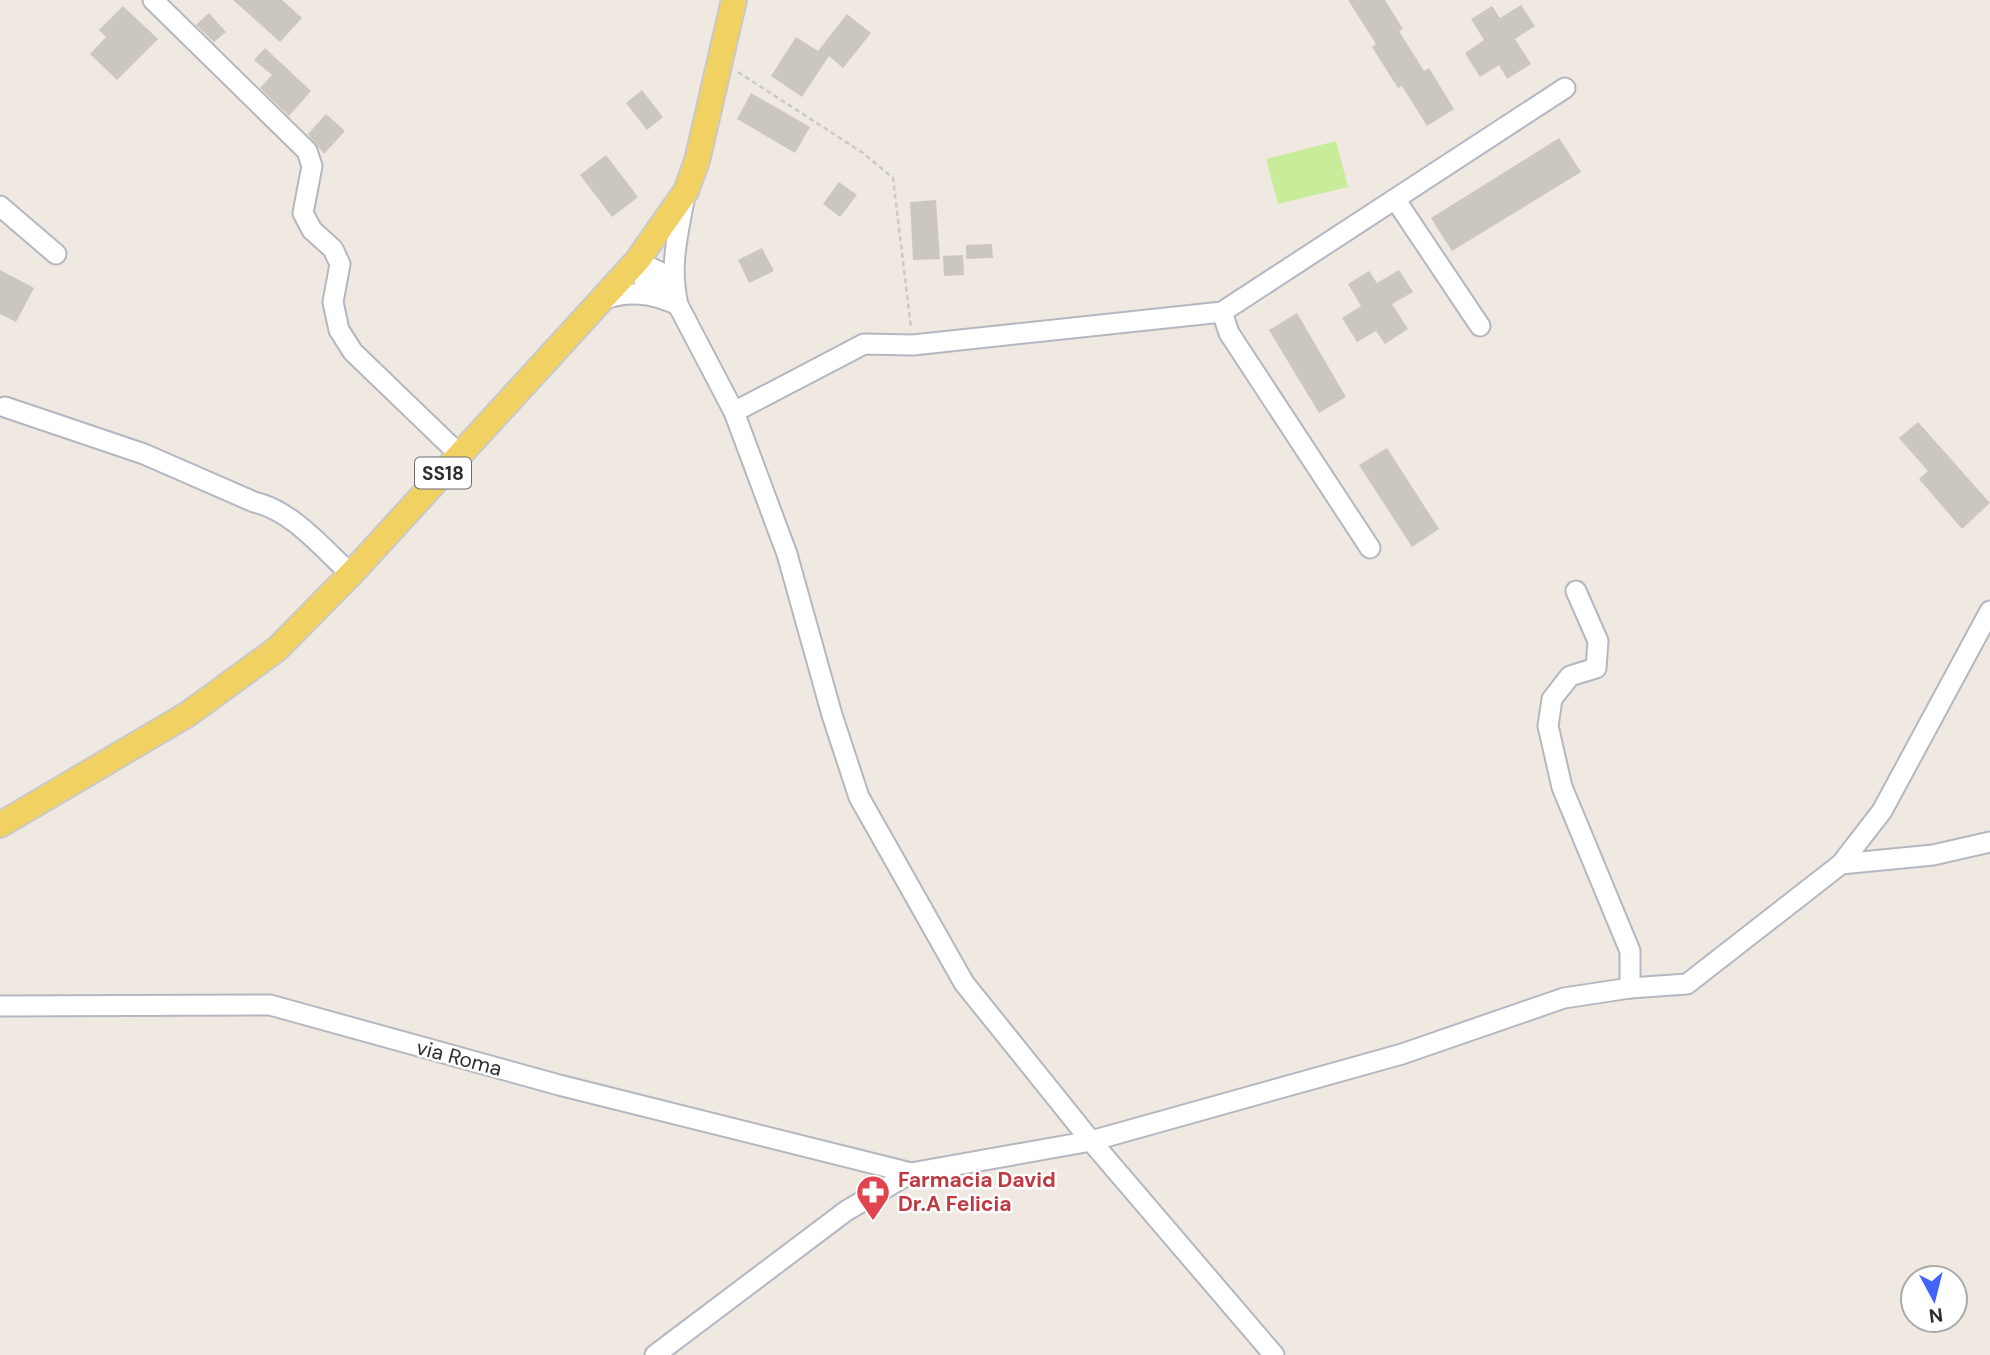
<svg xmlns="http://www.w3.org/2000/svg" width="1990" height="1355" font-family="'DM Sans',sans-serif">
	<rect width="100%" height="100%" fill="#efe9e1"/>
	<path fill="#c9ec9a" d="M1336 141 1348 187 1278 204 1266 159Z"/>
	<g fill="#cbc7bf">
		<path d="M233 0H282L302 18 280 42Z"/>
		<path d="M1348 0H1385L1403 29 1399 31 1424 71 1429 68 1454 109 1427 126 1402 86 1398 88 1372 47 1376 44Z"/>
		<path d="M1521 5 1535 26 1515 39 1531 64 1507 79 1499 65 1480 77 1465 53 1484 40 1471 19 1492 6 1500 18Z"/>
		<path d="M123 6 158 39 117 80 90 54 106 37 99 30Z"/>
		<path d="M209 13 226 32 214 42 196 25Z"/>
		<path d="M847 14 871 33 843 68 829 56 802 97 771 76 796 37 818 51Z"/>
		<path d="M265 48 311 91 289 116 260 88 272 75 254 60Z"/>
		<path d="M642 90 663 117 647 130 626 103Z"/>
		<path d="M751 93 810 127 795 153 737 119Z"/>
		<path d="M326 114 345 131 324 154 308 134Z"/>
		<path d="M1559 138 1581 172 1452 251 1431 218Z"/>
		<path d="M606 155 638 197 612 217 580 175Z"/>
		<path d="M839 182 857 195 840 217 823 204Z"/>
		<path d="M936 200 940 259 913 260 910 202Z"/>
		<path d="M992 244 993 258 966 259V245Z"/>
		<path d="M762 248 774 271 749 283 738 260Z"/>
		<path d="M963 255 964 275 944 276 943 256Z"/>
		<path d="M0 270 34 288 16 322 0 314Z"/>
		<path d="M1399 270 1413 292 1392 304 1408 329 1385 344 1376 331 1357 342 1342 318 1361 306 1348 284 1369 271 1377 283Z"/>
		<path d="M1297 313 1346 397 1319 413 1269 330Z"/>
		<path d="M1918 422 1990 503 1962 529 1919 479 1928 471 1899 438Z"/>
		<path d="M1387 448 1439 529 1412 547 1359 465Z"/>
	</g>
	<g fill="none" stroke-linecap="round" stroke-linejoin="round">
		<g stroke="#b4b7c1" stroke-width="23">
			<g id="minor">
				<path d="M153 0 307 151 312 166 303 213 312 230 333 249 340 264 333 302 339 330 353 352 460 455"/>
				<path d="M1395 199 1480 326"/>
				<path d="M0 206 56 254"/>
				<path d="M663 297 645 283 637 261 660 272 674 289"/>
				<path d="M602 300C629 290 652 293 678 305 669 265 678 234 685 195"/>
				<path d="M678 305 734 412 787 554 832 715 859 797 964 983 1091 1141 1274 1355"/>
				<path d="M1222 312 1229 333 1370 548"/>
				<path d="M5 407 144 454 254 502C293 511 322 548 351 574"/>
				<path d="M734 412 864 344 913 345 1222 312 1565 88"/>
				<path d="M1576 591 1598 641 1596 668 1570 676 1552 699 1548 726 1562 787 1630 951V988"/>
				<path d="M1841 864 1933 855 1990 842"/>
				<path d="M0 1006 270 1005 559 1085 911 1173"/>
				<path d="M655 1355 846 1211 911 1173 1091 1141 1402 1054 1564 998 1630 988 1687 984 1841 864 1882 811 1990 611"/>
			</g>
		</g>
		<g stroke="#c9c9c9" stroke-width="28">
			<path id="major" d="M0 825 188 714 277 649 351 574 637 261 686 191 697 161 734 0"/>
		</g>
		<path stroke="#c9c9c9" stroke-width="2.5" stroke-dasharray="5 3.5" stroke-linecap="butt" d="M738 72 863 153 893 178 911 328"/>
		<use href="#minor" stroke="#fff" stroke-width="19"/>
		<use href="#major" stroke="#f2d163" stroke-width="24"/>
	</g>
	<defs>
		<g id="pharmacy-pin" transform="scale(1.75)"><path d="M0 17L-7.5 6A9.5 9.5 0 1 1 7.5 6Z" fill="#e0444e" stroke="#fff"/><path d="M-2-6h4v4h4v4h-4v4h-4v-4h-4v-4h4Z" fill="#fff"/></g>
	</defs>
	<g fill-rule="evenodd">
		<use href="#pharmacy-pin" x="873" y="1192"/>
	</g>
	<g text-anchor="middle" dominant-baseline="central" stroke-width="5" stroke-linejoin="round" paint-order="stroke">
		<rect fill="#fff" stroke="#6d6d6d" stroke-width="2" x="415" y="457.5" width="56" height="31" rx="5"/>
		<g font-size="19" font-weight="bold" fill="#2e2e2e">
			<text x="443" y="473">SS18</text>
		</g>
		<g font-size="21" fill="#2e2e2e" stroke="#fff">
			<text transform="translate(459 1058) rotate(15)">via Roma</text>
		</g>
		<g font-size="21" font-weight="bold" fill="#be3a42" stroke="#fff" text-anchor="start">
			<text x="898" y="1180">Farmacia David<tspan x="898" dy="24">Dr.A Felicia</tspan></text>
		</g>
	</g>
	<g transform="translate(1934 1299) rotate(173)"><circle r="33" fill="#ffffff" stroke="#ababab" stroke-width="2"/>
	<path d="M0-5L12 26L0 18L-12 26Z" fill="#4264fb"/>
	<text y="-10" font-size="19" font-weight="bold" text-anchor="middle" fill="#2e2e2e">N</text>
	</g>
</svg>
